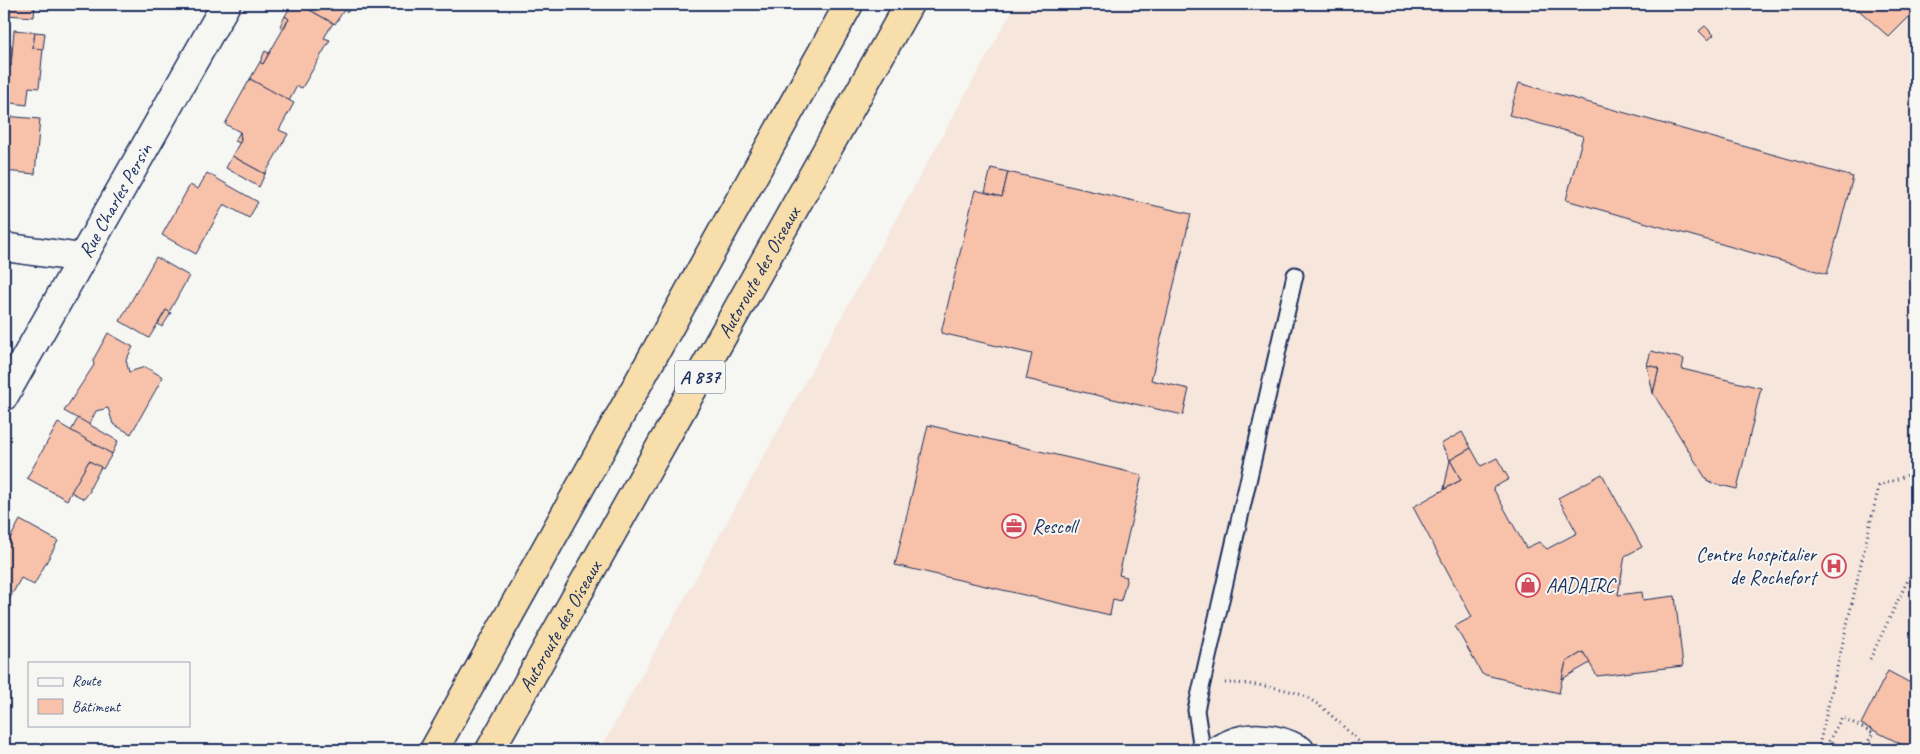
<svg xmlns="http://www.w3.org/2000/svg" width="1920" height="754" font-family="Caveat,sans-serif">
	<rect width="100%" height="100%" fill="#f6f6f2"/>
	<filter id="ink" filterUnits="userSpaceOnUse"><feTurbulence type="fractalNoise" baseFrequency=".02" numOctaves="2"/><feDisplacementMap in="SourceGraphic" scale="10" xChannelSelector="R" yChannelSelector="G"/><feConvolveMatrix kernelMatrix="1 2 1 2 8 2 1 2 1" color-interpolation-filters="sRGB"/></filter>
	<g filter="url(#ink)">
		<path fill="#f6e6dc" d="M1016 4H1916V750H600Z"/>
		<g fill="#f7c1aa" stroke="#1b2f5e">
			<path d="M8 4H35L34 17 7 15Z"/>
			<path d="M292 4H299L333 23 324 38 330 40 302 88 297 86 289 101 250 79 260 62 263 64 289 19 285 16Z"/>
			<path d="M299 4H353L348 12 344 10 335 24Z"/>
			<path d="M1852 4H1916V10L1889 37Z"/>
			<path d="M285 16 289 19 283 28 280 26Z"/>
			<path d="M1705 26 1714 35 1708 40 1699 31Z"/>
			<path d="M14 30 35 32 33 48 43 49 39 88 29 87 27 105 4 102V65L11 66Z"/>
			<path d="M35 32 45 33 43 49 33 48Z"/>
			<path d="M4 45 12 46 11 66 4 65Z"/>
			<path d="M265 51 269 53 263 64 260 62Z"/>
			<path d="M250 79 294 103 279 130 288 134 265 174 232 156 241 140 240 132 225 124Z"/>
			<path d="M1519 83 1853 177 1827 274 1566 200 1583 136 1509 115Z"/>
			<path d="M4 116 40 119 35 174 4 171Z"/>
			<path d="M240 132 241 140 240 143 235 141Z"/>
			<path d="M232 156 265 174 259 187 226 168Z"/>
			<path d="M991 168 1008 172 1002 197 985 193Z"/>
			<path d="M1008 172 1191 214 1151 380 1189 389 1183 415 1026 379 1032 354 941 333 975 190 1002 197Z"/>
			<path d="M207 173 258 202 249 218 224 204 196 254 162 235 190 185 198 189Z"/>
			<path d="M156 257 189 276 169 312 166 310 149 338 120 321Z"/>
			<path d="M166 310 171 313 162 327 158 324Z"/>
			<path d="M108 333 133 347 126 360 129 372 145 367 163 377 131 434 113 424 108 408 96 411 89 425 64 411 94 365 93 360Z"/>
			<path d="M1651 351 1684 359 1682 369 1761 388 1737 489 1708 482 1653 393 1659 368 1647 365Z"/>
			<path d="M1647 365 1659 368 1653 393Z"/>
			<path d="M78 418 118 441 112 454 71 431Z"/>
			<path d="M58 423 112 454 103 469 89 461 67 500 27 478Z"/>
			<path d="M928 425 1142 475 1119 575 1127 577 1121 601 1113 599 1110 615 895 565Z"/>
			<path d="M1462 432 1471 448 1450 460 1441 444Z"/>
			<path d="M1471 448 1481 466 1497 458 1509 479 1493 488 1526 548 1539 542 1547 549 1577 533 1558 498 1602 474 1642 547 1625 556 1618 595 1642 592 1643 600 1675 596 1683 666 1597 676 1583 652 1566 662 1559 693 1482 674 1455 626 1472 617 1413 507 1461 480 1450 460Z"/>
			<path d="M1450 460 1461 480 1444 489Z"/>
			<path d="M89 461 101 467 90 488V491L84 499 71 492Z"/>
			<path d="M20 520 58 541 34 585 21 578 4 609V550Z"/>
			<path d="M1583 652 1590 663 1562 679 1566 662Z"/>
			<path d="M1888 671 1916 686V750H1898L1901 744 1861 724Z"/>
			<path d="M1832 742 1849 750H1827Z"/>
		</g>
		<g fill="none" stroke-linecap="round" stroke-linejoin="round">
			<g stroke="#1b2f5e" stroke-width="19">
				<path id="lane" d="M1202 750 1196 710 1295 275"/>
			</g>
			<g stroke="#1b2f5e" stroke-width="31">
				<g id="street">
					<path d="M4 247 82 258"/>
					<path id="s1" d="M4 396 226 4"/>
					<path d="M1219 750C1245 733 1274 736 1300 750"/>
				</g>
			</g>
			<g stroke="#1b2f5e" stroke-width="31">
				<g id="highway">
					<path d="M434 750 849 4"/>
					<path id="s2" d="M490 750 909 4"/>
				</g>
			</g>
			<g stroke="#1b2f5e" stroke-width="3" stroke-dasharray="1 4" stroke-linecap="butt">
				<path d="M1870 659 1916 563"/>
				<path d="M1225 683C1247 683 1286 687 1306 697 1327 708 1350 734 1368 750"/>
				<path d="M1818 750 1879 486 1916 472"/>
				<path d="M1824 750 1842 717 1873 733 1868 742 1884 750"/>
			</g>
			<use href="#lane" stroke="#f6f6f2" stroke-width="15"/>
			<use href="#street" stroke="#f6f6f2" stroke-width="28"/>
			<use href="#highway" stroke="#f8deab" stroke-width="28"/>
		</g>
	</g>
	<defs>
		<g id="office-ring" transform="scale(1.25)"><circle r="9.5" fill="#f6f6f2" stroke="#d1495b" stroke-width="1.5"/><path d="M-6-3h4V-5.5h4V-3h4V5H-6ZM-1-4.5V-3h2v-1.5ZM-6 0V1H6V0Z" fill="#d1495b"/></g>
		<g id="hospital-ring" transform="scale(1.25)"><circle r="9.5" fill="#f6f6f2" stroke="#d1495b" stroke-width="1.5"/><path d="M-5-5h3v3.5h4V-5h3V5h-3V1.5h-4V5h-3Z" fill="#d1495b"/></g>
		<g id="shop-ring" transform="scale(1.25)"><circle r="9.5" fill="#f6f6f2" stroke="#d1495b" stroke-width="1.5"/><path d="M-5-2.5h2.3a2.7 3.5 0 0 1 5.4 0H5L5.5 6h-11ZM-1.5-2.5h3a1.5 2.3 0 0 0-3 0Z" fill="#d1495b"/></g>
	</defs>
	<g fill-rule="evenodd">
		<use href="#office-ring" x="1014" y="526"/>
		<use href="#hospital-ring" x="1834" y="566"/>
		<use href="#shop-ring" x="1528" y="585"/>
	</g>
	<g text-anchor="middle" dominant-baseline="central" stroke-width="4" stroke-linejoin="round" paint-order="stroke">
		<rect fill="#f6f6f2" stroke="#5d6b8a" stroke-width="1" x="675" y="360.5" width="50" height="33" rx="4"/>
		<g font-size="19" font-weight="bold" fill="#1b2f5e">
			<text x="700" y="377">A 837</text>
		</g>
		<g font-size="20" fill="#1b2f5e" stroke="#f6f6f2">
			<text stroke="none"><textPath href="#s1" startOffset="225">Rue Charles Persin</textPath></text>
			<text stroke="none"><textPath href="#s2" startOffset="548">Autoroute des Oiseaux</textPath></text>
			<text stroke="none"><textPath href="#s2" startOffset="142">Autoroute des Oiseaux</textPath></text>
		</g>
		<g font-size="20" fill="#1b2f5e" stroke="#f6f6f2" text-anchor="start">
			<text x="1032" y="526">Rescoll</text>
			<text x="1816" y="554" text-anchor="end">Centre hospitalier<tspan x="1816" dy="23">de Rochefort</tspan></text>
			<text x="1546" y="585">AADAIRC</text>
		</g>
	</g>
	<rect width="1920" height="754" fill="none" stroke="#f6f6f2" stroke-width="20"/>
	<rect x="10" y="10" width="1900" height="734" fill="none" stroke="#1b2f5e" stroke-width="2" filter="url(#ink)"/>
	<rect x="28" y="662" width="162" height="65" fill="#f6f6f2" stroke="#9ea6b7"/>
	<rect x="38" y="678" width="25" height="8" fill="#f6f6f2" stroke="#9ea6b7"/>
	<text x="72" y="686" font-size="15" fill="#1b2f5e">Route</text>
	<rect x="38" y="699" width="25" height="15" fill="#f7c1aa" stroke="#9ea6b7"/>
	<text x="72" y="712" font-size="15" fill="#1b2f5e">Bâtiment</text>
</svg>
